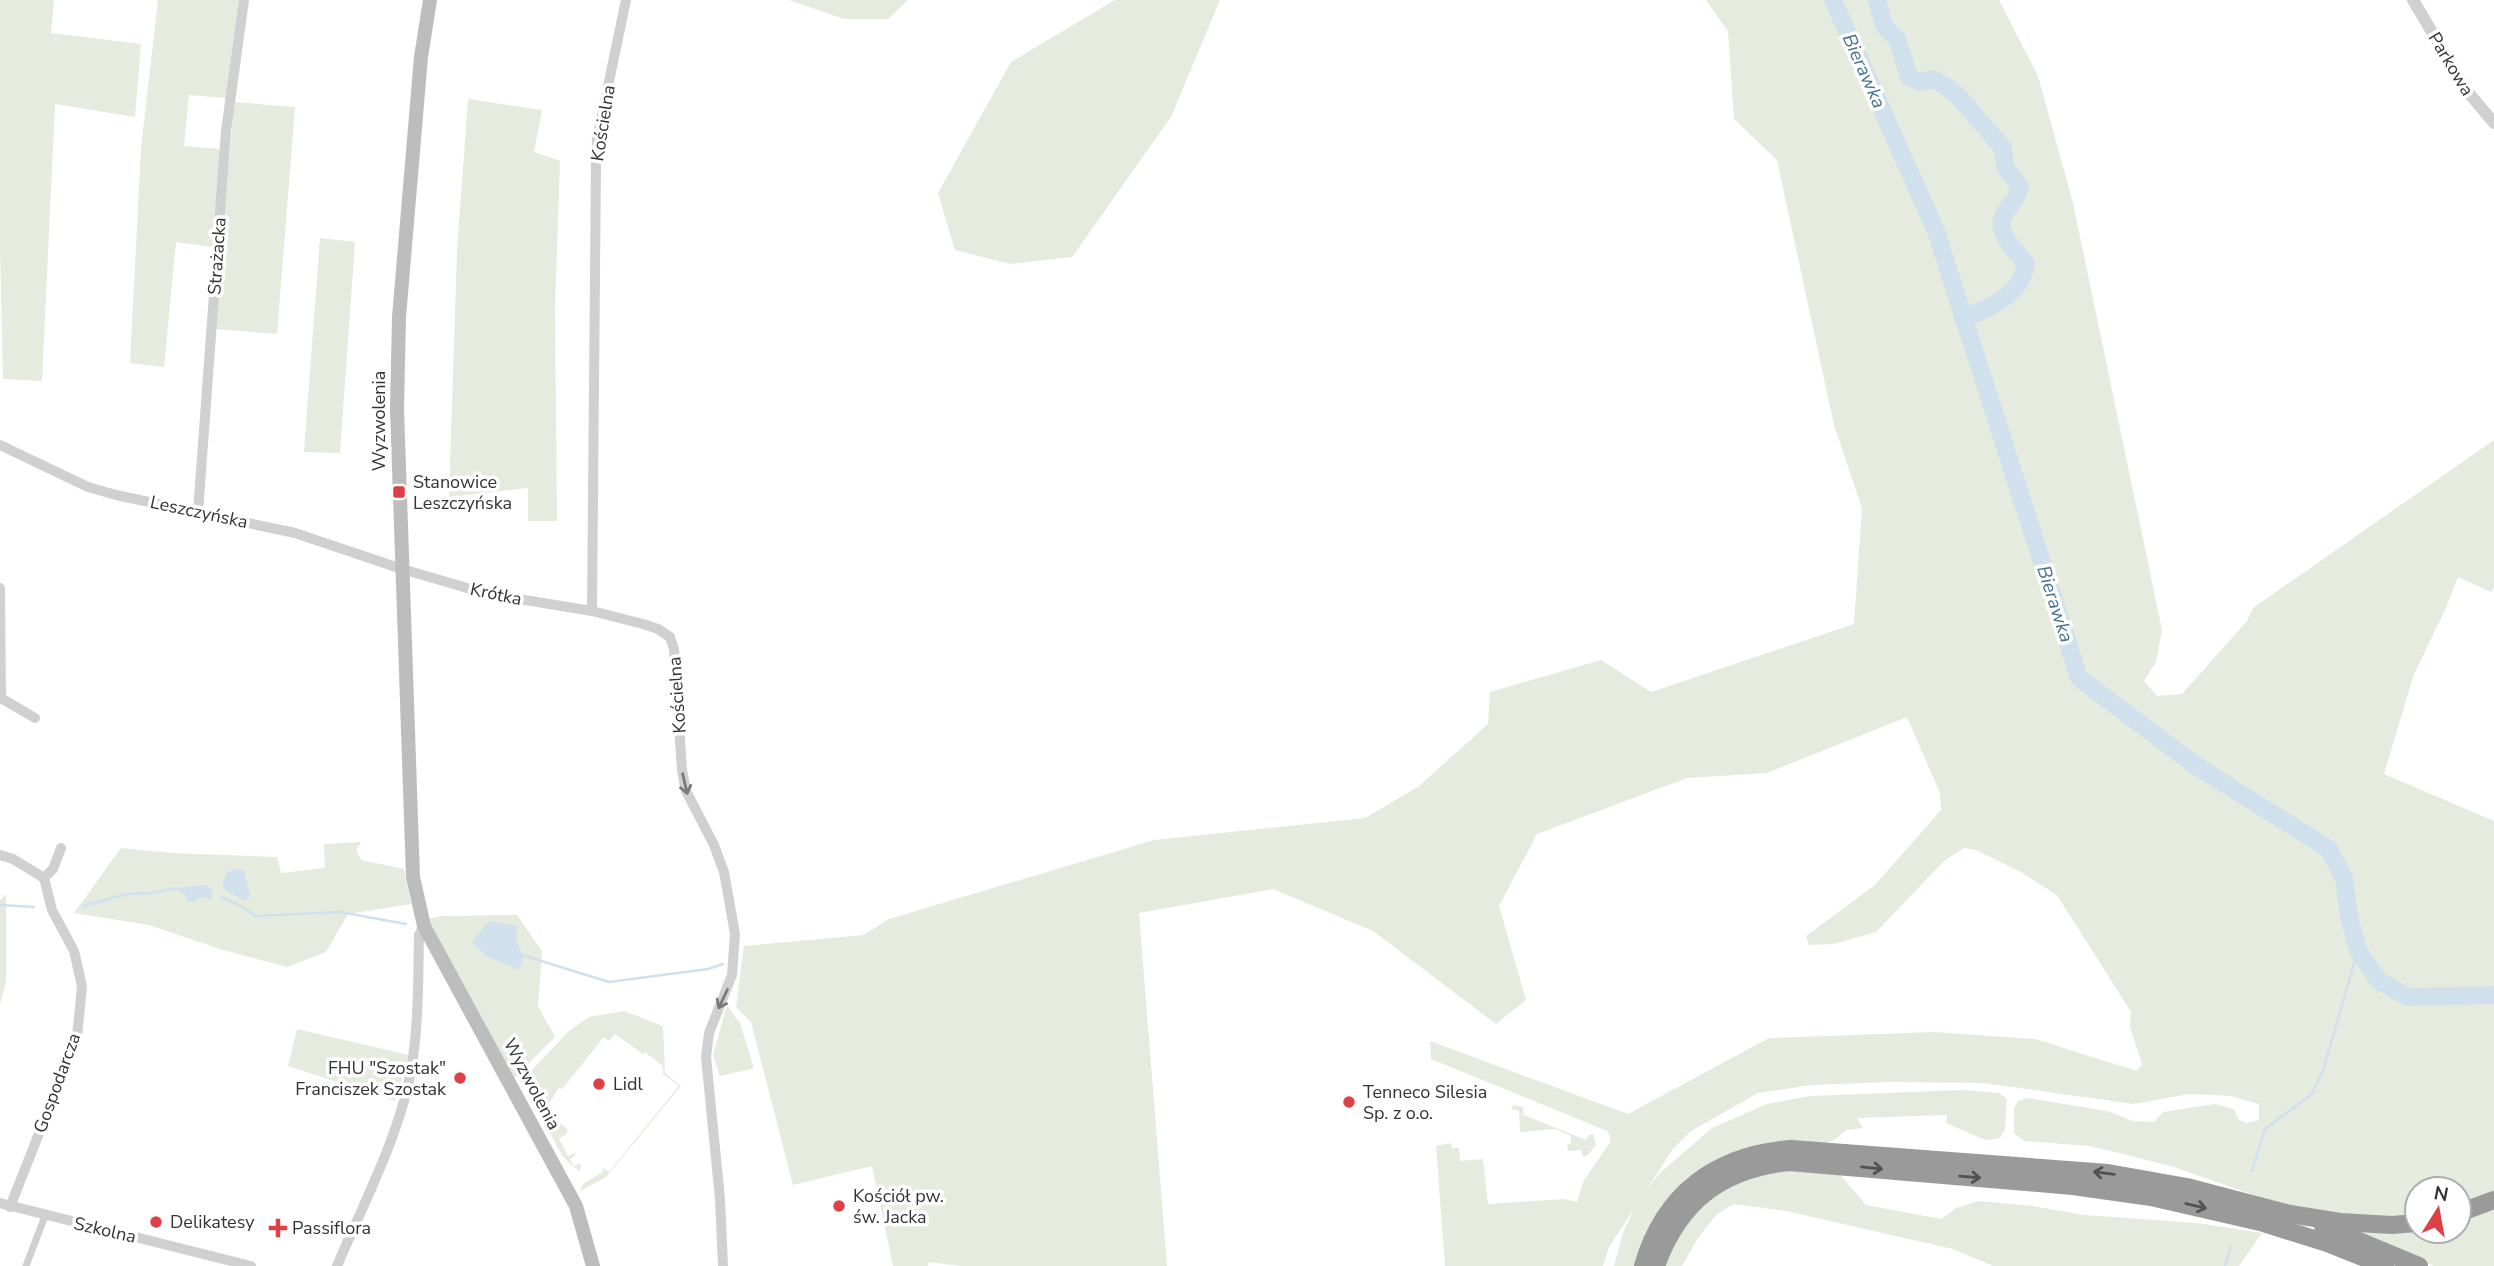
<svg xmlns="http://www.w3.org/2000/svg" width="2494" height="1266" font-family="'Nunito Sans',sans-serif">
	<rect width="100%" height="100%" fill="#fff"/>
	<g fill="#e5ebdf">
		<path d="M0 0H54L51 33 141 44 135 117 55 104 42 381 3 379 0 248Z"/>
		<path d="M158 0H239L226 98 189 95 184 146 221 149 213 247 176 242 164 367 130 363 141 148Z"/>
		<path d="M789 0H908L888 19H844Z"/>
		<path d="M1115 0H1220L1171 117 1072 257 1010 264 955 250 938 193 1011 62Z"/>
		<path d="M1706 0H1999L2038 76 2073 203 2162 630 2156 662 2144 681 2157 696 2182 694 2247 621 2253 608 2494 440V588L2491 592 2458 577 2446 608 2414 674 2384 774 2494 821V1193L2459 1208V1189H2417V1217L2398 1219 2311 1211 2259 1197 2174 1167 2123 1154 2089 1146 2024 1141 2014 1133V1108L2018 1101 2027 1098 2107 1111 2133 1121 2154 1122 2163 1112 2215 1104 2234 1109 2238 1119 2246 1123 2259 1120V1104L2231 1096 2189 1094 2134 1104 1983 1083 1892 1082 1812 1085 1758 1093 1691 1131 1672 1150 1646 1191 1660 1173 1712 1128 1767 1104 1810 1096 1963 1090 1999 1093 2007 1099 2005 1129 2000 1138 1985 1140 1946 1123 1947 1115 1857 1118 1863 1128 1847 1130 1834 1140 1822 1145 1768 1144 1636 1266H1614L1623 1233 1634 1209 1609 1247 1603 1266H1445L1436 1146 1451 1143 1452 1148H1459L1460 1161 1483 1159 1488 1204 1564 1199 1577 1202 1583 1182 1610 1142V1135L1607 1131 1431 1059 1430 1041 1628 1114 1769 1038 1934 1032 2035 1039 2137 1071 2142 1064 2130 1027 2131 1012 2057 895 2019 871 1976 850 1964 848 1944 861 1876 932 1833 944 1809 945 1806 936 1875 885 1941 810 1940 793 1907 717 1767 773 1687 778 1537 834 1499 906 1526 1000 1496 1024 1373 931 1273 889 1139 913 1167 1266H961L929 1262 928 1266H893L872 1166 793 1185 751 1022 736 1007 744 946 864 935 889 919 1154 840 1365 818 1418 787 1488 724 1490 692 1601 660 1651 692 1854 624 1862 508 1834 425 1777 160 1734 119 1728 31Z"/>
		<path d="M468 99 542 110 534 152 560 161 555 309 557 521H528V488L449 497 457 251Z"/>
		<path d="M234 102 295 107 277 334 215 329Z"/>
		<path d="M320 238 355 242 340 453 304 452Z"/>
		<path d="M361 842 356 850 361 860 404 869 411 904 348 914 326 952 287 967 220 949 149 925 74 913 121 848 171 853 277 857 281 873 325 868 324 844Z"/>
		<path d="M6 894V983L0 1004V900Z"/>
		<path d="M517 915 542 951 538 1006 555 1037 514 1078 428 919 441 916Z"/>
		<path d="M727 1005 740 1023 754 1068 720 1076 713 1055Z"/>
		<path d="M624 1011 663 1026 665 1073 681 1086 606 1177 580 1191 583 1184 603 1172V1168L609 1172 679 1086 663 1074V1066L645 1052 643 1054 615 1034 609 1041 604 1037 562 1089 559 1088 548 1105 556 1112 552 1117 568 1130 565 1135 559 1139 568 1156 574 1153 576 1155 570 1159 574 1166 580 1163 581 1168 579 1171 563 1157 537 1109 539 1092 530 1072 569 1031 589 1017Z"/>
		<path d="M297 1029 409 1055 395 1101 288 1066Z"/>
		<path d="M1513 1105 1523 1107 1524 1115 1586 1140 1589 1135 1593 1134 1596 1145 1586 1157 1582 1155 1581 1150 1568 1151 1567 1145 1571 1143V1136L1555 1129 1520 1132 1519 1111 1511 1109Z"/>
		<path d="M1791 1166 1836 1170 1866 1205 1941 1219 1956 1208 1979 1201 2032 1206 2084 1215 2197 1223 2262 1233 2239 1266H1993L1953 1249 1786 1211 1734 1204 1717 1214 1698 1238 1682 1266H1664L1669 1251 1693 1211 1743 1178Z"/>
		<path d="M2494 1205V1266H2434L2340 1228 2459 1231V1218Z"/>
	</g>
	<g fill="#d0e0ec">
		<path d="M235 869 244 871 250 896 245 901 224 889 223 882 227 872Z"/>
		<path d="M207 885 213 892 211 899 200 897 195 902H188L186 895 176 888Z"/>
		<path d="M489 921 517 926 516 939 523 957 519 970 485 955 472 942Z"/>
	</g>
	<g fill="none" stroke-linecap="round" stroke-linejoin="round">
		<g stroke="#d0e0ec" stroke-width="2.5">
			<path d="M222 897 237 904 256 916 340 912 406 924"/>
			<path d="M0 905 34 907"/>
			<path d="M83 906 126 894 153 893 176 888"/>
			<path d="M522 955 609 982 708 969 723 964"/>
			<path d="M2252 1171 2265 1129 2312 1094 2323 1070 2358 950"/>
			<path d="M2225 1266 2231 1246"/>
		</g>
		<g stroke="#d0e0ec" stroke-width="18">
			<path d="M1833 0 1936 231 2079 678 2195 765 2329 849 2344 878 2349 917 2358 950 2379 981 2408 997 2494 995"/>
			<path d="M1877 0 1884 26 1897 39 1909 77 1920 82 1933 79 1947 87 1957 95 2003 148 2005 167 2020 187C2016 202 2009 204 2003 216 1995 232 2017 252 2026 264 2021 296 1990 307 1963 319"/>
		</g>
		<path stroke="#d0d0d0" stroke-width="7" d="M26 1266 45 1216"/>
		<g stroke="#d0d0d0" stroke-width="10">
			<path d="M0 445 88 487 116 495 295 533 402 569 488 594 592 611 643 624 658 629 670 637 674 649 682 770 686 791 714 845 724 872 735 934 732 975 709 1033 706 1057 720 1199 723 1266"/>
			<path d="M198 512 226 131 244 0"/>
			<path d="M0 588 1 698 35 718"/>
			<path d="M592 611 596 161 597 139 626 0"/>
			<path d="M0 855 13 859 44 878"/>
			<path d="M0 1203 251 1266"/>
			<path d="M10 1207 77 1037 80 1007 82 986 74 951 52 910 44 878 53 869 61 848"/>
			<path d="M337 1266C362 1207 401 1132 411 1070 419 1025 418 980 419 935L424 926"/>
		</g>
		<path stroke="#d0d0d0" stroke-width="12" d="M2413 0 2467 91 2494 123"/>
		<path stroke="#bdbdbd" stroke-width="14" d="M430 0 421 57 399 317 397 409 413 877 424 926 576 1206 593 1266"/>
		<g stroke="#9a9a9a" stroke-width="18">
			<path d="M2459 1213 2494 1200"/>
			<path d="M2323 1226 2419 1266"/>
			<path d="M1643 1266C1664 1193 1716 1155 1791 1149L2108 1173 2187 1187 2290 1214 2340 1222 2392 1225 2417 1223"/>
			<path d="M1656 1266C1679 1202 1721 1169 1789 1162L2073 1186 2151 1197 2260 1222 2327 1243 2385 1266"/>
		</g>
	</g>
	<defs><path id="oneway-shaft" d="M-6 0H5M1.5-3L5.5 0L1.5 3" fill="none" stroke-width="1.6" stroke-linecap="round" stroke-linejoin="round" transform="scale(1.75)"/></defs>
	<g stroke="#7a7a7a">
		<use href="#oneway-shaft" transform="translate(685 784) rotate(77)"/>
		<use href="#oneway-shaft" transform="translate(723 999) rotate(115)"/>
	</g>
	<g stroke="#525252">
		<use href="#oneway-shaft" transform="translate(1872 1168) rotate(6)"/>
		<use href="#oneway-shaft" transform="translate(2104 1173) rotate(-173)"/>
		<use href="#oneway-shaft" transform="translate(1970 1177) rotate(5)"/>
		<use href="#oneway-shaft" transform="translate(2196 1206) rotate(13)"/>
	</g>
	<g fill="#dd4146" stroke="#fff" stroke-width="2.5">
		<rect x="392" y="485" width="14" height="14" rx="3.5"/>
		<circle cx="460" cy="1078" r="7"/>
		<circle cx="599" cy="1084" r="7"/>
		<circle cx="1349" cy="1102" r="7"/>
		<circle cx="839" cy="1206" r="7"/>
		<circle cx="156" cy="1222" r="7"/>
		<path d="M274.5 1217.5h7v7h7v7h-7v7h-7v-7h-7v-7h7z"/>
	</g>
	<g text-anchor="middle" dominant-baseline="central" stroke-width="7" stroke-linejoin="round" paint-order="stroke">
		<g font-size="18" fill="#333" stroke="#fff">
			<text transform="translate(2451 64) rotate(59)">Parkowa</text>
			<text transform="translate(603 123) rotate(-81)">Kościelna</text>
			<text transform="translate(217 256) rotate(-86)">Strażacka</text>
			<text transform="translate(379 421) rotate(-90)">Wyzwolenia</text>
			<text transform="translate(199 512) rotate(12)">Leszczyńska</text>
			<text transform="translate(496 594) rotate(12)">Krótka</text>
			<text transform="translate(677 695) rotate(-94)">Kościelna</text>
			<text transform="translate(57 1083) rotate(-70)">Gospodarcza</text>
			<text transform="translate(532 1084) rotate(62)">Wyzwolenia</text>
			<text transform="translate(105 1230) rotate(13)">Szkolna</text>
		</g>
		<g font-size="18" fill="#333" stroke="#fff" text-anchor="start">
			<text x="413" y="482">Stanowice<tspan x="413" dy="21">Leszczyńska</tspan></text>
			<text x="446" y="1068" text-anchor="end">FHU "Szostak"<tspan x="446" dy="21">Franciszek Szostak</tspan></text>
			<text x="613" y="1084">Lidl</text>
			<text x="1363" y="1092">Tenneco Silesia<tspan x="1363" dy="21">Sp. z o.o.</tspan></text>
			<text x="853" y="1196">Kościół pw.<tspan x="853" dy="21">św. Jacka</tspan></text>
			<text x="170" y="1222">Delikatesy</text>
			<text x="292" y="1228">Passiflora</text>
		</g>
		<g font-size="19" font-style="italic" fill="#437092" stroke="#fff">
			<text transform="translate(1864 71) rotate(66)">Bierawka</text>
			<text transform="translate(2055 604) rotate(72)">Bierawka</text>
		</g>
	</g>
	<g transform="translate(2438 1210) rotate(11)"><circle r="33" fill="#ffffff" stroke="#adadad" stroke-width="2"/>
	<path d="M0-5L12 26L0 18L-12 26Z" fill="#dd4146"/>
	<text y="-10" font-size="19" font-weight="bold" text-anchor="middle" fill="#333333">N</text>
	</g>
</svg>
